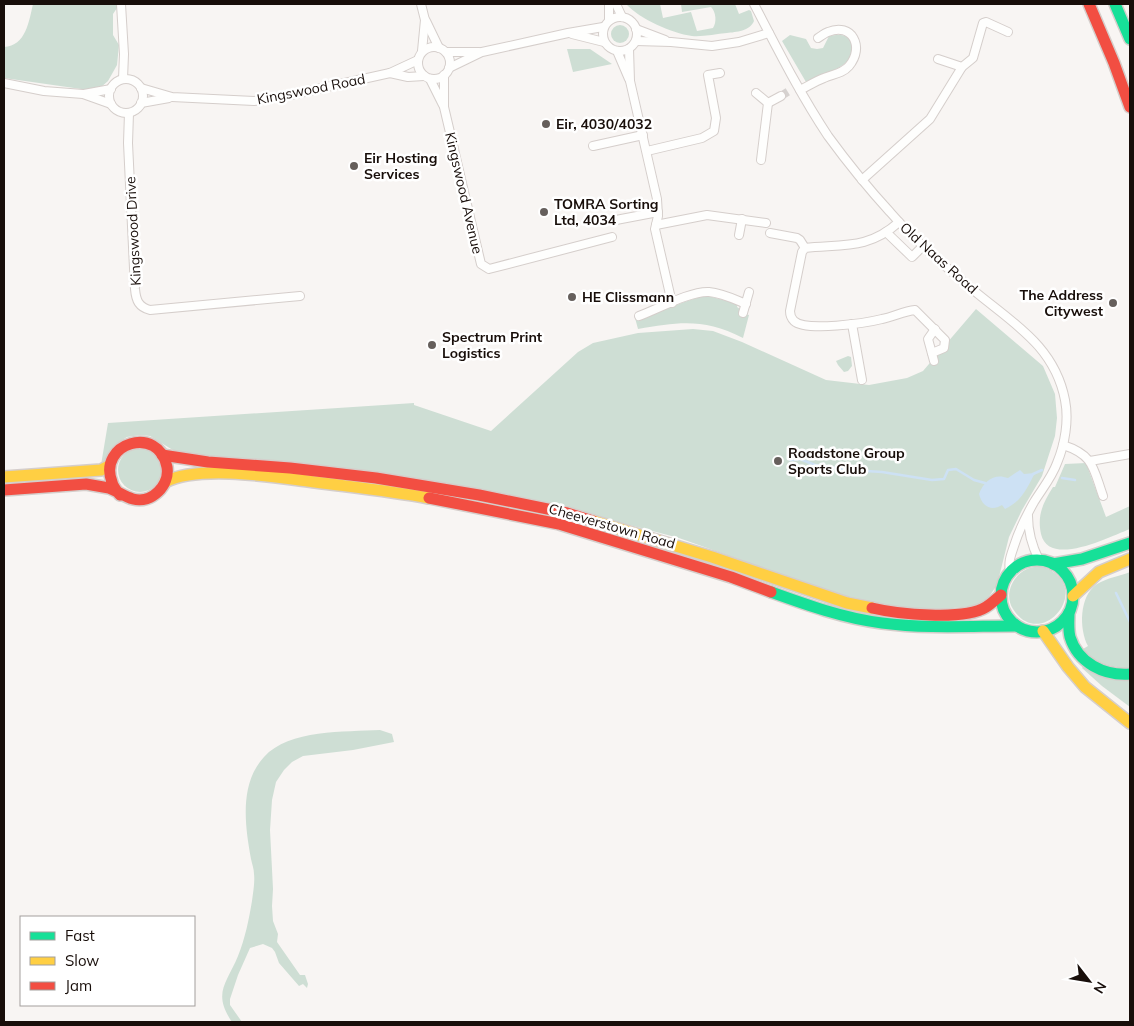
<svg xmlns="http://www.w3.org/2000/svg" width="1134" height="1026" font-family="Mulish,sans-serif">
	<rect width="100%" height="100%" fill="#f8f5f3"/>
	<g fill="#ceded4">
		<path d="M33 4H117V8L113 14V35L119 45 117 65 108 81 100 88 88 90 4 78V47C26 46 29 21 33 4Z"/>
		<path d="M626 4H660L663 18 691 12 697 31 713 28C717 22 716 12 711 7L682 12 681 4H735L739 14 749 10 751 11 754 21C750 31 736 32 727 33 716 34 702 37 692 36 671 33 640 19 626 4Z"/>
		<circle cx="620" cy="34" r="9"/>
		<path d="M790 35 806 39 811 48 817 49 823 48 829 36C836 35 847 33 851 41 863 66 820 74 806 82L782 41Z"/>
		<path d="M567 49H590L612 64 573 72Z"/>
		<path d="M701 297H712L738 304 737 307 740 309 739 312 749 315 743 338C704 318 679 322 638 329L635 318C659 315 678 302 701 297Z"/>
		<path d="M976 309 1043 366 1055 394 1057 418 1055 436 1042 476 1022 510 1009 537 997 585 986 601 973 606 912 612 851 599 679 538 561 507 472 488 344 470 200 458 176 452 150 436 140 435 127 437 116 444 101 465 108 423 414 403V405L491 431 578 352 593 343 638 333 693 329 713 331 742 342 826 380 869 385 907 378 923 371Z"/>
		<path d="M848 356 851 357 852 366 848 371 844 372 838 365 836 361Z"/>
		<circle cx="140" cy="470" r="22"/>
		<path d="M1086 463 1106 517 1130 506V529C1109 537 1049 568 1041 534 1037 515 1043 503 1053 487H1055L1065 464Z"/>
		<path d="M1040 566C1099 584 1041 654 1013 609 1004 595 1012 577 1025 570 1030 567 1036 567 1040 566Z"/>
		<path d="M1130 572V669C1110 666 1097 665 1083 649L1088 646C1079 629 1079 596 1097 584 1107 578 1120 576 1130 572Z"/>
		<path d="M1085 664 1130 680V707L1102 686 1082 668Z"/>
		<path d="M380 730 392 734 394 742 353 750 303 756 292 762 284 770 276 782 272 800 270 830 273 889 272 906 273 921 278 934 277 942 300 975H305L308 984 307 988 303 984 299 986 279 963 275 952 272 948 263 944 250 948 238 975 230 999V1005L242 1022H232C212 993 227 983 238 956 245 939 249 919 252 901 253 892 255 883 254 874 254 869 252 864 251 859 245 826 239 784 264 757 289 729 345 732 380 730Z"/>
	</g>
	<path fill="#cde1f4" d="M1020 470 1024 474 1035 473C1027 488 1022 501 1005 509L1002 505C991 512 982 506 979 494 984 480 995 473 1008 478Z"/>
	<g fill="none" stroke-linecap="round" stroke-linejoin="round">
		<g stroke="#cde1f4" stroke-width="2.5">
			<path d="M790 460 800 459 815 465 850 470 882 472 932 480 944 479 948 470 956 469 974 480 985 483"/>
			<path d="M1033 474 1042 470"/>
			<path d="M1062 478 1075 480"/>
			<path d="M1116 593 1130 622"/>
		</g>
		<path stroke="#d6d2d0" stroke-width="8" stroke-dasharray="8 4" stroke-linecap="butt" d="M781 96 789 91"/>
		<g stroke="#d5cecb" stroke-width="10">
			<g id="street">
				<path d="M121 4 124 54 123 79"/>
				<path d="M421 4 425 20 422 51"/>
				<path d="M616 4 622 17"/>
				<path d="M754 4C777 48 800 94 828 136 847 162 868 188 890 212 916 242 948 269 978 294 1016 325 1055 348 1065 400 1069 420 1065 444 1057 463 1052 477 1042 489 1034 502 1026 516 1019 530 1014 546 1011 555 1008 562 1010 571"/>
				<circle cx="620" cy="34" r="17"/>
				<path d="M609 20V4"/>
				<path d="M426 21 439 48"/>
				<path d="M636 29 665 40"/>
				<path d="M572 34 604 42"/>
				<path d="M636 41 671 42 712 46 739 42 769 33"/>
				<circle cx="434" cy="63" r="16"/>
				<path d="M629 49 630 81 657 199 658 216 655 229 672 303"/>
				<path d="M617 51 629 79"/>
				<path d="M446 52H479"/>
				<path d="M938 59 962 67"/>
				<path d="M449 68 482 52 568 33 603 27"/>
				<path d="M390 73 408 77 424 76"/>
				<path d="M444 75V107L481 264 489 269 612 237"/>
				<path d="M430 79 443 105"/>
				<circle cx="126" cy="96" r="17"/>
				<path d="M4 83 44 91 83 94 111 104"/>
				<path d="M141 88 172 97 254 101 286 96 390 73 418 60"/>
				<path d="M800 90C808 86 816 81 824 78 833 74 842 74 849 66 865 47 852 22 828 32 825 33 821 36 818 38"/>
				<path d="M756 93 768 103 761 160"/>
				<path d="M84 94 111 89"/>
				<path d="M141 103 169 98"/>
				<path d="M768 103 781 96"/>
				<path d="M129 113 128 143 135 289C136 301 139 307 150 310L300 296"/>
				<path d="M593 146 643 135"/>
				<path d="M647 151 702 138 714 131 716 118 708 75 720 73"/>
				<path d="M862 180 930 119 962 67 973 58 983 23 986 22 1008 32"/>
				<path d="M616 220 658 212"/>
				<path d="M899 222C868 250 842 244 805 248L802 252 790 311C790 315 791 318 794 321 806 332 866 323 882 319 893 317 904 311 915 310L945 340 944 348 932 353"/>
				<path d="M656 225 707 215 766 223"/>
				<path d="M886 232 912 257 919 250"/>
				<path d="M770 233 797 238 800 240 805 248"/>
				<path d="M739 235 742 219"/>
				<path d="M743 313 749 292"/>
				<path d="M639 316C658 309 690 291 709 292 722 293 734 299 746 304"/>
				<path d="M852 324 862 380"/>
				<path d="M934 361 928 339 935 329"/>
				<path d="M1063 445C1094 455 1093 468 1103 496"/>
				<path d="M1090 461 1130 454"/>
				<path d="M1028 516C1028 532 1032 546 1039 560"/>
			</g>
		</g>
		<g stroke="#d5cecb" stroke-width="14">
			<g id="fast">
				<path d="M1115 4 1130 39"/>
				<circle cx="1037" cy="596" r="36"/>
				<path d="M1053 564 1082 559 1130 543"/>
				<path d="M771 592C807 605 843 618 882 623 926 629 972 626 1017 626"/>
				<path d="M1069 613C1069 621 1068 629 1070 637 1078 663 1104 676 1130 674"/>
			</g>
		</g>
		<g stroke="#d5cecb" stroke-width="14">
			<g id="slow">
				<path d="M4 477 101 470 109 466"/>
				<path d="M165 482C200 464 276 477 315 482 353 487 391 491 429 498"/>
				<path d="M593 521 712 557 847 603 872 608"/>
				<path d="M1073 596 1099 572 1130 559"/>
				<path d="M1043 631 1068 667 1085 687 1130 723"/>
			</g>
		</g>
		<g stroke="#d5cecb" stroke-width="14">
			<g id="jam">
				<path d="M1089 4 1114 63 1130 107"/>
				<path d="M162 455 208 462 290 468 376 478 479 495 567 513 593 521"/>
				<path d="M4 490 86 484 109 488C117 491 125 497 133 499 152 504 170 485 167 467 159 424 97 443 112 482 113 487 117 491 120 495"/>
				<path d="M429 498 559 524 731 577 771 592"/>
				<path d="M872 608C897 614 964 621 986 607 991 604 996 599 1001 595"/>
			</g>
		</g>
		<use href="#street" stroke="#fefefd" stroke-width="8"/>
		<use href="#fast" stroke="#16e098" stroke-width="11"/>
		<use href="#slow" stroke="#ffcf43" stroke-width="11"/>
		<use href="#jam" stroke="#f24e42" stroke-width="11"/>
	</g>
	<g fill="#665f5c" stroke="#fff" stroke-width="2">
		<circle cx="546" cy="124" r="5"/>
		<circle cx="354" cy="166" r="5"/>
		<circle cx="544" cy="212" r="5"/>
		<circle cx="572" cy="297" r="5"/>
		<circle cx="1113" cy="303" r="5"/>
		<circle cx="432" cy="345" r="5"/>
		<circle cx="778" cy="461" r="5"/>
	</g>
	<g text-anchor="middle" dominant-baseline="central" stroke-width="5" stroke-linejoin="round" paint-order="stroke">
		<g font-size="14" fill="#180e0a" stroke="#fff">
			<text transform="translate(311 89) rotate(-11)">Kingswood Road</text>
			<text transform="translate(464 193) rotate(77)">Kingswood Avenue</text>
			<text transform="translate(133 231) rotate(-93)">Kingswood Drive</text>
			<text transform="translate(939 258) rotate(42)">Old Naas Road</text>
			<text transform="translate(612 526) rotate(16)">Cheeverstown Road</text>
		</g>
		<g font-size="14" font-weight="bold" fill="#180e0a" stroke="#fff" text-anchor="start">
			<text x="556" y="124">Eir, 4030/4032</text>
			<text x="364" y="158">Eir Hosting<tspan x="364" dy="16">Services</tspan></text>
			<text x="554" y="204">TOMRA Sorting<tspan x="554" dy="16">Ltd, 4034</tspan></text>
			<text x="1103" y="295" text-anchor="end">The Address<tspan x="1103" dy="16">Citywest</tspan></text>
			<text x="582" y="297">HE Clissmann</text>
			<text x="442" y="337">Spectrum Print<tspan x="442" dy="16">Logistics</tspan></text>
			<text x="788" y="453">Roadstone Group<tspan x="788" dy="16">Sports Club</tspan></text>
		</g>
	</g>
	<rect width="1134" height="1026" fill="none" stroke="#180e0a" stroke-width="10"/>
	<rect x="20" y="916" width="175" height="90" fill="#ffffff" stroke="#a39f9d"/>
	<rect x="30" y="932" width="25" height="8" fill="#16e098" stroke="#a39f9d"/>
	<text x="65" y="941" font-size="15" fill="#180e0a">Fast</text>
	<rect x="30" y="957" width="25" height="8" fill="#ffcf43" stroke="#a39f9d"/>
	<text x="65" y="966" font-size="15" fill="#180e0a">Slow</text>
	<rect x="30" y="982" width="25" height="8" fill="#f24e42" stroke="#a39f9d"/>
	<text x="65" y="991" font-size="15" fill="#180e0a">Jam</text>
	<g transform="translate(1089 981) rotate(121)" stroke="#ffffff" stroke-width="4" paint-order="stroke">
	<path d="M0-4L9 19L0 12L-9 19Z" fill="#180e0a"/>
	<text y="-8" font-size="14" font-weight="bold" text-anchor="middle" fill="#180e0a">N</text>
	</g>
</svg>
